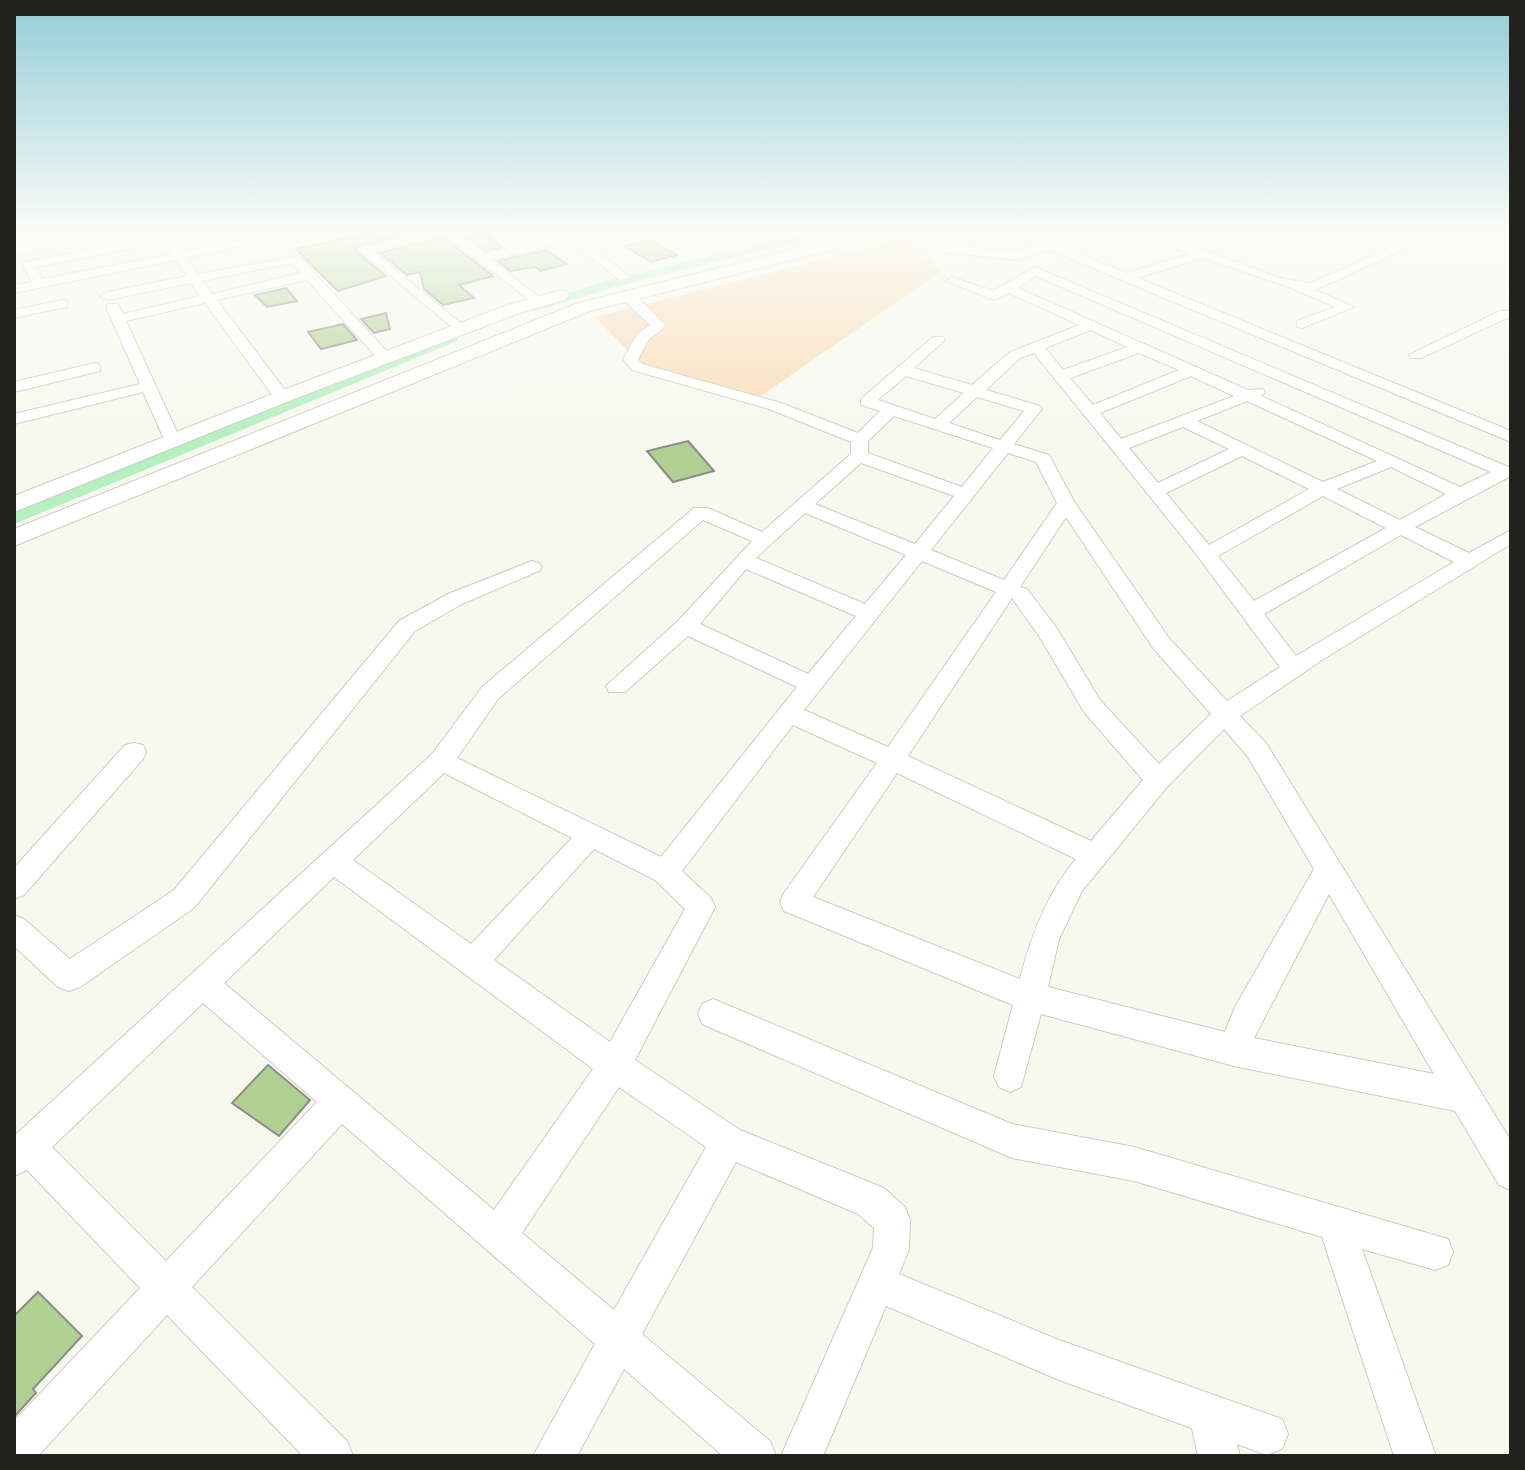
<svg xmlns="http://www.w3.org/2000/svg" width="1525" height="1470" font-family="'Archivo Narrow',sans-serif">
	<rect width="100%" height="100%" fill="#f7f8ee"/>
	<path fill="#fadcb8" d="M908 238 940 272 758 398 649 372 595 317Z"/>
	<g fill="none" stroke-linecap="round" stroke-linejoin="round">
		<g fill="#b4f0c0" fill-rule="evenodd">
			<path d="M814 232H836L618 286 535 311 528 307 609 280Z"/>
			<path d="M452 334 457 335V341L14 524V511Z"/>
		</g>
	</g>
	<g fill="#b0d092" stroke="#898e86" stroke-width="2">
		<path d="M371 232H409L356 247V251L386 276 338 291 296 249Z"/>
		<path d="M461 232H488L489 237 502 247 485 251Z"/>
		<path d="M443 237 493 276 459 285 474 298 443 305 424 289 420 272 407 275 380 253Z"/>
		<path d="M650 240 677 255 651 262 624 246Z"/>
		<path d="M546 250 567 264 541 271 535 267 510 271 498 261Z"/>
		<path d="M286 288 297 301 267 307 255 295Z"/>
		<path d="M386 313 390 329 374 333 361 319Z"/>
		<path d="M343 324 357 340 321 349 308 332Z"/>
		<path d="M688 441 714 471 673 482 647 451Z"/>
		<path d="M268 1065 310 1100 279 1136 232 1103Z"/>
		<path d="M38 1292 82 1336 33 1389 36 1393 14 1417V1316Z"/>
	</g>
	<g fill="none" stroke-linecap="round" stroke-linejoin="round">
		<g stroke="#cccdc3" stroke-width="2">
			<g id="street">
				<path d="M280 232H305L187 258 198 274 299 256 390 355V361H380L307 280 217 300 288 394V400H276L205 303 126 321 181 441 179 445 173 446 165 441 143 392 14 424V414L140 384 106 307 108 304H118L123 314 200 296 191 283 107 300 100 296 107 292 187 276 176 260 14 293V285L31 282 23 265 25 262 168 234 172 235 183 252ZM165 242 172 254 42 279 36 267ZM292 263 301 273 212 294 203 281Z"/>
				<path d="M422 232H456L484 254 562 236 558 232H598L580 238 631 277 620 280 569 241 491 260 542 299V305L537 306 444 234 373 251 464 326 466 329 459 333 358 249Z"/>
				<path d="M980 232H999L959 246 1014 252 1038 245 1011 232H1028L1050 242 1082 232H1101L1061 246 1127 273 1190 254 1134 232H1152L1284 279 1311 283 1426 232H1442L1315 290 1354 307 1302 328 1297 327V321L1335 307 1289 287 1202 258 1138 278 1511 431V442L1049 250 1015 260 945 252 939 248 945 242Z"/>
				<path d="M1469 232H1488L1511 239V247Z"/>
				<path d="M59 238 65 242 63 245 14 255V247Z"/>
				<path d="M1035 267 1511 468V476L1415 527 1469 553 1511 530V544L1322 660 1240 716 1266 743 1511 1141V1190L1499 1185 1455 1111 1234 1066 1041 1014 1021 1087 1010 1092 999 1087 994 1076 1013 1005 784 911 780 902 784 893 877 763 793 725 682 871 711 898 715 907 635 1060 740 1130 884 1188 905 1207 910 1220 909 1249 899 1274 1059 1340 1282 1419 1288 1434 1282 1449 1267 1455 1237 1444 1240 1456H1198L1192 1428 1059 1380 886 1306 823 1456H781L873 1248 874 1228 858 1214 736 1162 642 1334 770 1441 776 1456H723L624 1369 577 1456H533L595 1344 342 1124 192 1287 347 1441 353 1456H303L167 1315 38 1456H14V1421L140 1288 27 1170 14 1176V1136L432 754 482 687 694 508H708L762 532 851 454V442L769 409 632 370 623 359 638 333 650 325 627 303 618 299V293L637 297 666 326 649 339 638 359 642 364 781 403 858 433 880 411 861 405V399L933 337H943L945 340 914 368 972 385 1010 352 1079 325 1009 293 994 300 946 281 952 277 993 291ZM1036 276 1491 472 1460 487 1261 396 1265 392 1263 389 1248 390 1018 288ZM1091 330 1127 347 1063 370 1045 348ZM1034 353 1193 550 1280 667 1227 701 1169 638 1075 503 1049 455 1014 444 1042 409 1040 406 986 390 1020 358ZM1139 353 1179 370 1093 405 1070 378ZM906 376 964 393 935 419 878 400ZM1191 376 1234 396 1121 439 1100 413ZM977 397 1024 411 1000 440 949 423ZM1247 401 1377 461 1323 482 1197 421ZM894 416 993 448 962 487 868 453V441ZM1183 427 1229 449 1158 483 1129 448ZM1008 453 1036 462 1057 503 1004 580 931 550ZM1242 456 1309 489 1209 545 1166 493ZM861 463 954 496 915 544 815 504ZM1391 467 1446 494 1400 520 1337 489ZM1323 496 1386 528 1254 601 1218 556ZM805 513 906 555 865 604 756 558ZM1066 517 1153 648 1211 714 1159 764 1100 700 1056 627 1027 589 1020 587ZM703 520 752 541 678 621 606 686 609 692H625L688 636 797 687 661 857 457 758 498 699ZM1401 535 1454 562 1296 656 1264 614ZM922 561 996 592 888 747 804 710ZM746 569 856 616 808 674 700 624ZM1012 598 1039 636 1084 712 1143 780 1091 841 908 756ZM1224 729 1248 757 1314 869 1235 1007 1225 1032 1048 987 1059 939 1082 891 1167 787ZM444 773 572 838 471 944 353 860ZM897 773 1076 859C1047 893 1031 936 1020 979L813 897ZM594 849 655 880 685 909 610 1042 494 960ZM334 877 593 1069 494 1210 224 983ZM1329 894 1434 1074 1254 1038ZM203 1003 317 1102 166 1261 52 1147ZM619 1087 706 1147 614 1310 522 1233Z"/>
				<path d="M62 300 67 301V307L14 318V310Z"/>
				<path d="M1500 311H1511V319L1507 318 1421 358H1411L1409 355Z"/>
				<path d="M95 363 100 365V371L14 392V382Z"/>
				<path d="M532 561 539 563 542 567 539 571 462 604 415 631 194 908 80 987 69 991 58 987 14 946V915L24 919 70 959 174 890 399 621 448 594Z"/>
				<path d="M134 743 143 745 146 752 143 759 24 895 14 899V868L125 745Z"/>
				<path d="M713 999 1012 1124 1134 1147 1448 1239 1453 1252 1448 1265 1435 1270 1362 1249 1436 1456H1394L1322 1237 1134 1181 1012 1158 702 1024 698 1014 702 1004Z"/>
			</g>
		</g>
		<g stroke="#cccdc3" stroke-width="2">
			<g id="secondary">
				<path d="M863 232H892L890 235 590 311 14 546V529L578 303Z"/>
				<path d="M560 290 566 291 569 295 566 299 517 314 289 401 14 512V496L275 393 505 306Z"/>
			</g>
		</g>
		<use href="#street" fill="#fff" fill-rule="evenodd"/>
		<use href="#secondary" fill="#fff" fill-rule="evenodd"/>
	</g>
	<linearGradient id="sky" x2="0" y2="1"><stop stop-color="#93ccd8"/><stop offset="0.53" stop-color="#fbfcf7"/><stop offset="1" stop-color="#fbfcf7" stop-opacity="0"/></linearGradient>
	<rect width="1525" height="438" fill="url(#sky)"/>
	<rect width="1525" height="1470" fill="none" stroke="#21211e" stroke-width="32"/>
</svg>
